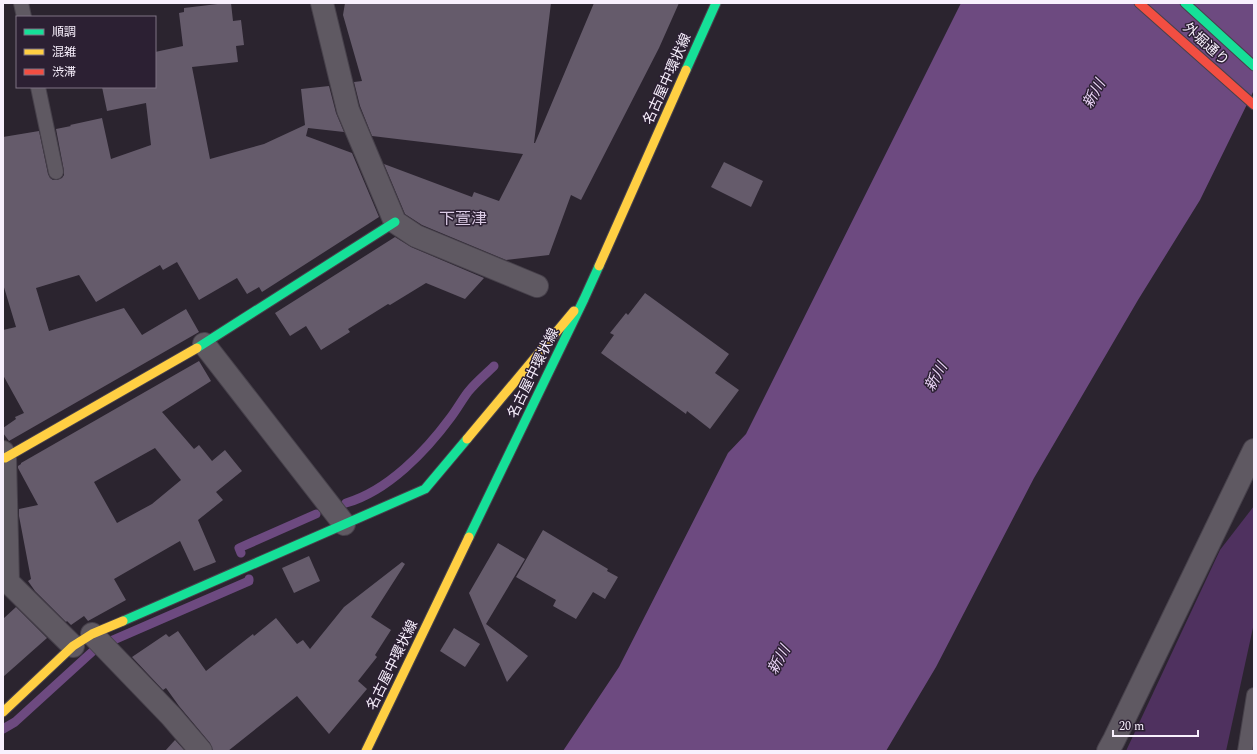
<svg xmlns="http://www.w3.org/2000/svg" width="1257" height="754" font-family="Spectral,'Noto Sans JP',serif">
	<rect width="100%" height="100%" fill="#2b242f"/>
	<path fill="#4f315f" d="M1254 506V623L1226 751H1126L1220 550Z"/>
	<path fill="#6d4a80" d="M961 3H1254V90L1200 200 1138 300 1034 478 936 667 886 751H563L619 667 728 453 746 434Z"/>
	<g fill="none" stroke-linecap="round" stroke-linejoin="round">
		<g stroke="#6d4a80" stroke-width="9">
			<path d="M346 503C388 491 426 451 451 417 457 409 462 400 468 392 476 382 486 374 494 366"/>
			<path d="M241 553 239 548 316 514"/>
			<path d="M111 641 249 581V579"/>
			<path d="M3 729 15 722 93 651"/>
		</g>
	</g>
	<g fill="#655b6b" fill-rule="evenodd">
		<path d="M226 3H231L233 21 241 20 244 45 236 46 238 62 192 67 210 159 264 144 305 125 301 89 329 86 336 113 344 132 308 128 306 136 352 153 379 217 262 292 259 287 247 294 237 278 199 300 177 262 163 270 160 265 96 302 79 275 36 288 49 331 124 308 142 335 186 309 199 332 9 441 3 433V428L16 419 15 417 24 413 3 375V330L16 327 3 284V137L39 131 48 174 50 178 53 180H57L62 178 64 175V171L56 129 71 126 70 125 102 118 111 159 151 145 146 103 107 111 102 87H155V52L183 46 179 13 184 12V8Z"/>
		<path d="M345 3H551L534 143H535L594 3H679L659 48 581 200 571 195 549 255 506 260 422 225 405 214 384 164 472 197 474 192 499 201 523 154 372 136 360 106 354 82 362 81 343 15Z"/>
		<path d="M724 162 763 181 751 207 711 187Z"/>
		<path d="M395 237 411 247 484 278 465 299 426 283 390 305 388 304 348 329 350 332 321 350 306 326 290 336 275 313Z"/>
		<path d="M645 293 729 354 715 373 739 390 710 429 687 411 686 414 601 353 614 335 610 333 626 313 628 315Z"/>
		<path d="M199 361 211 381 162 412 194 449 199 445 212 461 225 450 242 471 216 492 223 500 198 520 216 562 194 571 180 541 114 579 126 600 88 621 84 616 71 625 67 621 66 622 35 591 28 581 31 579 19 516V509L38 505 18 468V466L21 464V463ZM155 448 181 480 152 504 117 523 94 482Z"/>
		<path d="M543 530 608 569 607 571 618 577 605 599 593 592 576 619 553 606 556 600 516 577Z"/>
		<path d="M498 543 525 559 486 624 528 656 507 682 469 593Z"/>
		<path d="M309 556 320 581 294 593 282 568Z"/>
		<path d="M402 562 405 564 371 617 391 630 375 655 377 657 358 681 367 689 329 734 297 696 228 751H213L210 743 179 706 166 688 163 690 132 657 166 634 169 637 178 631 206 671 253 634 254 636 276 618 297 644 303 640 310 649 344 607Z"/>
		<path d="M16 607 47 638 3 677V619Z"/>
		<path d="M454 628 480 644 465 667 440 651Z"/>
		<path d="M175 740 185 751H165Z"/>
	</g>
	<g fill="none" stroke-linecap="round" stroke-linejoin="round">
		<g stroke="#47414b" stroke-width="16">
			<g id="lane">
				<path d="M21 3 24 17"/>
				<path d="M38 87 56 172"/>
				<path d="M1245 751 1254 695"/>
			</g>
		</g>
		<g stroke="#47414b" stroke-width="24">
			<g id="street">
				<path d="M322 3 348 110 395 222 416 236 537 286"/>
				<path d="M204 344 344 524"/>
				<path d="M3 452 5 458 8 582 73 646"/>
				<path d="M92 634 171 716 201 751"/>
				<path d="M1108 751 1114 740 1254 450"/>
			</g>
		</g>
		<g stroke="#47414b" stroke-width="11">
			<g id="fast">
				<path d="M1185 3 1254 66"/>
				<path d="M686 70 716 3"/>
				<path d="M197 348 395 222"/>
				<path d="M469 537 584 299 599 266"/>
				<path d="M123 621 425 489 467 439"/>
			</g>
		</g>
		<g stroke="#47414b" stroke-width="11">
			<g id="slow">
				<path d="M599 266 686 70"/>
				<path d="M467 439 574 311"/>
				<path d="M5 458 197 348"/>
				<path d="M3 712 73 646 92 634 123 621"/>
				<path d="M366 751 469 537"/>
			</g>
		</g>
		<g stroke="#47414b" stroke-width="11">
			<path id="jam" d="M1139 3 1254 105"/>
		</g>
		<use href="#lane" stroke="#5f5962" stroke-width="14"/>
		<use href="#street" stroke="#5f5962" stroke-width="22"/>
		<use href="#fast" stroke="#16e098" stroke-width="9"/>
		<use href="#slow" stroke="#ffcf43" stroke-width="9"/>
		<use href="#jam" stroke="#f24e42" stroke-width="9"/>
	</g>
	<g text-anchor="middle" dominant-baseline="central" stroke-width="3" stroke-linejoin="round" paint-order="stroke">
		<g font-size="14" fill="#f8f0fd" stroke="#2c2033">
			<text transform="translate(1206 44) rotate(42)">外堀通り</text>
			<text transform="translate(667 79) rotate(-66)">名古屋中環状線</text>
			<text transform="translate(533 373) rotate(-64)">名古屋中環状線</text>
			<text transform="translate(392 665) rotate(-64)">名古屋中環状線</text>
		</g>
		<g font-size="15" font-style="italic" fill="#ebd5f7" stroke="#2c2033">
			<text transform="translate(1094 94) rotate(-61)">新川</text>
			<text transform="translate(936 377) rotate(-61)">新川</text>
			<text transform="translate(779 660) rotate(-61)">新川</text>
		</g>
		<g font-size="16" fill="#dbcbe5" stroke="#2c2033">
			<text x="463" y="219">下萱津</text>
		</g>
	</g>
	<rect width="1257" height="754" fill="none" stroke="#f8f0fd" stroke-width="8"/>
	<rect x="16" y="16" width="140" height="72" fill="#2c2033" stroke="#7e7384"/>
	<rect x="24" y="29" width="20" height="6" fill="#16e098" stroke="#7e7384"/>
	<text x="52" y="36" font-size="12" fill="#f8f0fd">順調</text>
	<rect x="24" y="49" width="20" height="6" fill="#ffcf43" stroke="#7e7384"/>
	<text x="52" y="56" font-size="12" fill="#f8f0fd">混雑</text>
	<rect x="24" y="69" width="20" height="6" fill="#f24e42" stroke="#7e7384"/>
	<text x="52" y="76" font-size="12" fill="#f8f0fd">渋滞</text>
	<path d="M1113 730v6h85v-6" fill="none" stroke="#f8f0fd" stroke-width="2"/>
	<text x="1119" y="730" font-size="12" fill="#f8f0fd" stroke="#2c2033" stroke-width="3" paint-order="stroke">20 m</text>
</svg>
